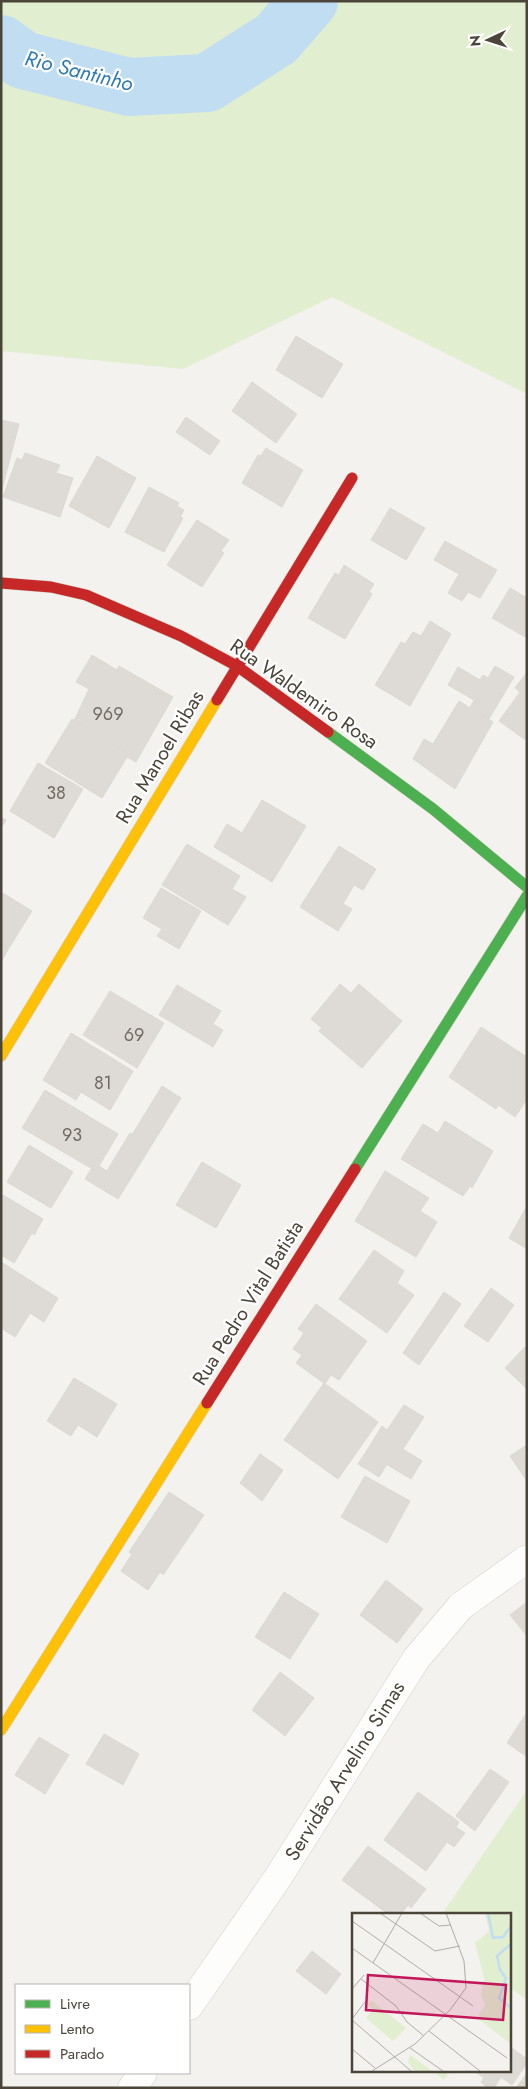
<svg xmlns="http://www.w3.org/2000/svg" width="528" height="2089" font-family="Jost,sans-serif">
	<rect width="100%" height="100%" fill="#f4f2ee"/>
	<g fill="#e1eecf">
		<path d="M1 1H527V394L332 297 183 369 1 351Z"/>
		<path d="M527 1790V2000L509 1987V1914H442Z"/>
		<path d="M432 2070H451L444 2080Z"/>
	</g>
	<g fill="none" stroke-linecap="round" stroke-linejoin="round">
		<path stroke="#c0ddf1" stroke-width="58" d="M1 44 23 60 129 87 207 83 276 39 309 1"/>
	</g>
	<g fill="#dedbd6" stroke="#dcd9d4">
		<path d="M296 336 343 364 322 398 276 370Z"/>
		<path d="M252 382 297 414 276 443 232 411Z"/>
		<path d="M186 417 220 441 210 455 176 432Z"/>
		<path d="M1 420 19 424 1 493Z"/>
		<path d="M266 448 303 470 282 507 242 483 258 455 261 456Z"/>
		<path d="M25 453 60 465 56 473 73 478 60 517 3 497 17 458 22 460Z"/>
		<path d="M97 456 136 478 109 528 69 506Z"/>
		<path d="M149 487 179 503 177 506 184 510 180 517 183 518 164 552 125 532Z"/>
		<path d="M390 508 425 528 406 560 371 540Z"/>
		<path d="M197 520 229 540 221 551 224 553 202 587 167 565Z"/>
		<path d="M445 541 497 570 480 598 468 592 462 601 448 593 459 574 434 560Z"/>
		<path d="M344 565 374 584 369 592 372 594 345 639 308 618 335 573 339 575Z"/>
		<path d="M510 588 527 598V638L492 618Z"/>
		<path d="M430 621 451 634 410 706 375 685 401 642 405 644 413 632 421 636Z"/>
		<path d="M92 655 117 670 119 666 173 697 136 762 127 757 129 754 74 721 89 689 76 682Z"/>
		<path d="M495 666 514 677 489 719 470 708 474 700 448 685 458 667 480 680 483 675 488 678Z"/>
		<path d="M527 672V741L499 721 520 692 515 688Z"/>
		<path d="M459 701 493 722 455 789 413 759 424 739 433 744Z"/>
		<path d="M72 719 129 754 102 798 45 763Z"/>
		<path d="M38 763 83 789 54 838 10 811Z"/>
		<path d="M262 800 306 826 272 882 214 847 227 824 242 833Z"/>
		<path d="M1 817 6 820 1 828Z"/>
		<path d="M187 844 240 876 232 889 246 897 228 925 162 885Z"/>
		<path d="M339 846 376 869 363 890 354 885 343 904 352 909 338 931 300 907Z"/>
		<path d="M161 888 201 911 179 949 157 936 162 929 143 918Z"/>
		<path d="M1 892 32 911 9 948 1 943Z"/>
		<path d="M1 943 9 948 1 962Z"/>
		<path d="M340 984 351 993 359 984 402 1021 362 1068 319 1031 322 1028 311 1019Z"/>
		<path d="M177 985 221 1011 213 1024 223 1030 213 1047 159 1015Z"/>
		<path d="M110 991 164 1023 137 1068 83 1035Z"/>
		<path d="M481 1027 527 1057V1099L515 1117 498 1105 496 1109 449 1077Z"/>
		<path d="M71 1033 133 1071 110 1110 81 1092 76 1100 43 1080Z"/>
		<path d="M162 1086 181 1098 151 1146 132 1135Z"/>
		<path d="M45 1090 118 1134 96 1171 22 1128Z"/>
		<path d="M445 1121 493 1151 472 1188 470 1186 463 1196 401 1159 423 1124 438 1133Z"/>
		<path d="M130 1133 151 1146 118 1199 85 1179 91 1169 96 1171 99 1166 107 1171Z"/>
		<path d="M29 1145 73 1172 51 1208 7 1182Z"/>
		<path d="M202 1162 241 1185 216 1228 176 1205Z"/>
		<path d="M385 1171 429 1198 420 1211 437 1222 416 1257 355 1221Z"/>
		<path d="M3 1195 43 1219 34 1235 32 1233 14 1263 1 1255Z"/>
		<path d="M527 1206V1249L509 1238Z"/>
		<path d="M374 1250 404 1271 397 1283 414 1295 387 1333 339 1299Z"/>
		<path d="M1 1262 58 1298 44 1322 30 1313 15 1337 1 1328Z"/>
		<path d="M491 1288 514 1305 488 1342 464 1326Z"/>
		<path d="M444 1292 461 1304 419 1365 403 1353Z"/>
		<path d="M316 1304 367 1341 339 1380 331 1375 325 1384 296 1363 302 1355 293 1349 304 1333 298 1329Z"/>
		<path d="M527 1345V1389L505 1368Z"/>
		<path d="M74 1378 117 1404 97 1437 78 1425 71 1436 47 1421Z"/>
		<path d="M324 1383 378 1422 338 1479 284 1440Z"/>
		<path d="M404 1405 424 1417 403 1449 422 1461 411 1479 366 1452 382 1426 387 1430Z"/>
		<path d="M527 1445V1481L510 1456Z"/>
		<path d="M366 1452 387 1464 379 1477 358 1464Z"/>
		<path d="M260 1454 283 1470 262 1501 240 1483Z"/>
		<path d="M365 1476 410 1501 387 1543 341 1517Z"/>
		<path d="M169 1492 204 1515 163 1575 160 1572 148 1590 121 1571 132 1554 129 1552Z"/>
		<path d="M386 1580 423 1609 397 1643 360 1615Z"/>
		<path d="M284 1592 319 1614 290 1659 255 1637Z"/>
		<path d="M527 1602V1636L510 1615Z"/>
		<path d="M280 1672 314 1698 285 1736 252 1710Z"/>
		<path d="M527 1712V1755L526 1756 507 1743Z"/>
		<path d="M104 1734 139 1754 123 1785 86 1764Z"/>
		<path d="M39 1737 69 1755 45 1794 15 1775Z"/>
		<path d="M490 1769 509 1782 475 1831 456 1816Z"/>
		<path d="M418 1792 459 1822 456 1827 465 1833 454 1847 447 1842 426 1871 384 1840Z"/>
		<path d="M368 1846 426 1889 411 1908 408 1905 401 1914H388L342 1880Z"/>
		<path d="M312 1951 341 1974 326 1994 296 1971Z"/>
		<path d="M509 2046 527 2059V2063L512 2085 501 2077 494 2088H488L481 2082 484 2078 473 2070H509Z"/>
		<path d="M527 2073V2088H516Z"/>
	</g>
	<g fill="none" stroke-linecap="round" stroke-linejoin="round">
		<g stroke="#d2d0cb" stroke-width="29">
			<g id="street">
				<path d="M189 2006 277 1879 416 1659 461 1606 527 1559"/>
				<path d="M132 2088 143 2073"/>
			</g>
		</g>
		<g stroke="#d3cfc5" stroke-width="12">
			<g id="fast">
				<path d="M328 732 433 809 527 887"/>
				<path d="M355 1169 527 896"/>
			</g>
		</g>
		<g stroke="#d3cfc5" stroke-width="12">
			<g id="slow">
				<path d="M1 1056 217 700"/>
				<path d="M1 1730 207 1403"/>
			</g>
		</g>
		<g stroke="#d3cfc5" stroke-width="12">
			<g id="jam">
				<path d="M1 583 51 587 86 595 181 636 237 666 328 732"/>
				<path d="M217 700 352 478"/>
				<path d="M207 1403 355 1169"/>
			</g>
		</g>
		<use href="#street" stroke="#fdfdfc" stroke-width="28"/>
		<use href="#fast" stroke="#4caf50" stroke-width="11"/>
		<use href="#slow" stroke="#ffc107" stroke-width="11"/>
		<use href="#jam" stroke="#c62828" stroke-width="11"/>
	</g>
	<g text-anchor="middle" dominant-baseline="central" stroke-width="4.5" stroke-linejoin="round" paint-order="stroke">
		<g font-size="18" fill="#706a61">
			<text x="108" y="714">969</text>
			<text x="56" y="793">38</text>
			<text x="134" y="1035">69</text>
			<text x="103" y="1083">81</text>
			<text x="72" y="1135">93</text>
		</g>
		<g font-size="20" fill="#4b4439" stroke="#fff">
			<text transform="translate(304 694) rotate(35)">Rua Waldemiro Rosa</text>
			<text transform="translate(160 757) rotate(-59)">Rua Manoel Ribas</text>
			<text transform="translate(248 1303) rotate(-58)">Rua Pedro Vital Batista</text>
			<text transform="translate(345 1771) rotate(-58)">Servidão Arvelino Simas</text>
		</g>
		<g font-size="21" font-style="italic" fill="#2e7ab2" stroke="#fff">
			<text transform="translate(79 71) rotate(14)">Rio Santinho</text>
		</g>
	</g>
	<g transform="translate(352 1913)">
		<rect width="159" height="159" fill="#f4f2ee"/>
		<path d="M133 0H159V131L125 105 133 92 129 82 132 65 123 30 137 18ZM19 87 54 115 41 128 14 105 21 96 15 92ZM58 142 79 157V158H62L56 149Z" fill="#e1eecf"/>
		<path fill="none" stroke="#c0ddf1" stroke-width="2.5" d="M136 0 141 25 151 24 159 13M159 31 145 43 148 57 154 65 147 85 159 95"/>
		<path fill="none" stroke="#b0aca6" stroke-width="1" d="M28 0 83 38 108 33M68 0 87 13 99 12M0 8 121 93M0 35 155 145M21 50 50 0M9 66 44 93 55 109 72 123M0 76 12 62M0 106 13 89M0 107 59 158M77 118 128 158M58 135 91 158M0 136 23 155M20 158 63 131 98 97 114 75 112 48 94 0"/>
		<path fill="#c2185b" fill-opacity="0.15" stroke="#c2185b" stroke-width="2.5" d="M16 62 154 72 151 107 14 97Z"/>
		<rect width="159" height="159" fill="none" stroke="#4b4439" stroke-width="2.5"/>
	</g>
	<rect width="528" height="2089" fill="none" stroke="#4b4439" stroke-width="5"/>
	<rect x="15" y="1984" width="175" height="90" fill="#ffffff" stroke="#b7b4b0"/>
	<rect x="25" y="2000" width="25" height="8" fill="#4caf50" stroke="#b7b4b0"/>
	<text x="60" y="2009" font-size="15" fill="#4b4439">Livre</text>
	<rect x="25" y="2025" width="25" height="8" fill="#ffc107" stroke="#b7b4b0"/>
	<text x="60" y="2034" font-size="15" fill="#4b4439">Lento</text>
	<rect x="25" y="2050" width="25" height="8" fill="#c62828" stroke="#b7b4b0"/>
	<text x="60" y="2059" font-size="15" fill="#4b4439">Parado</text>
	<g transform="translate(488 40) rotate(266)" stroke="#ffffff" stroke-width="4" paint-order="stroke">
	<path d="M0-4L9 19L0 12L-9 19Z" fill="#4b4439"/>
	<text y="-8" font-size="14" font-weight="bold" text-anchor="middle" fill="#4b4439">N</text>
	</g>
</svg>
